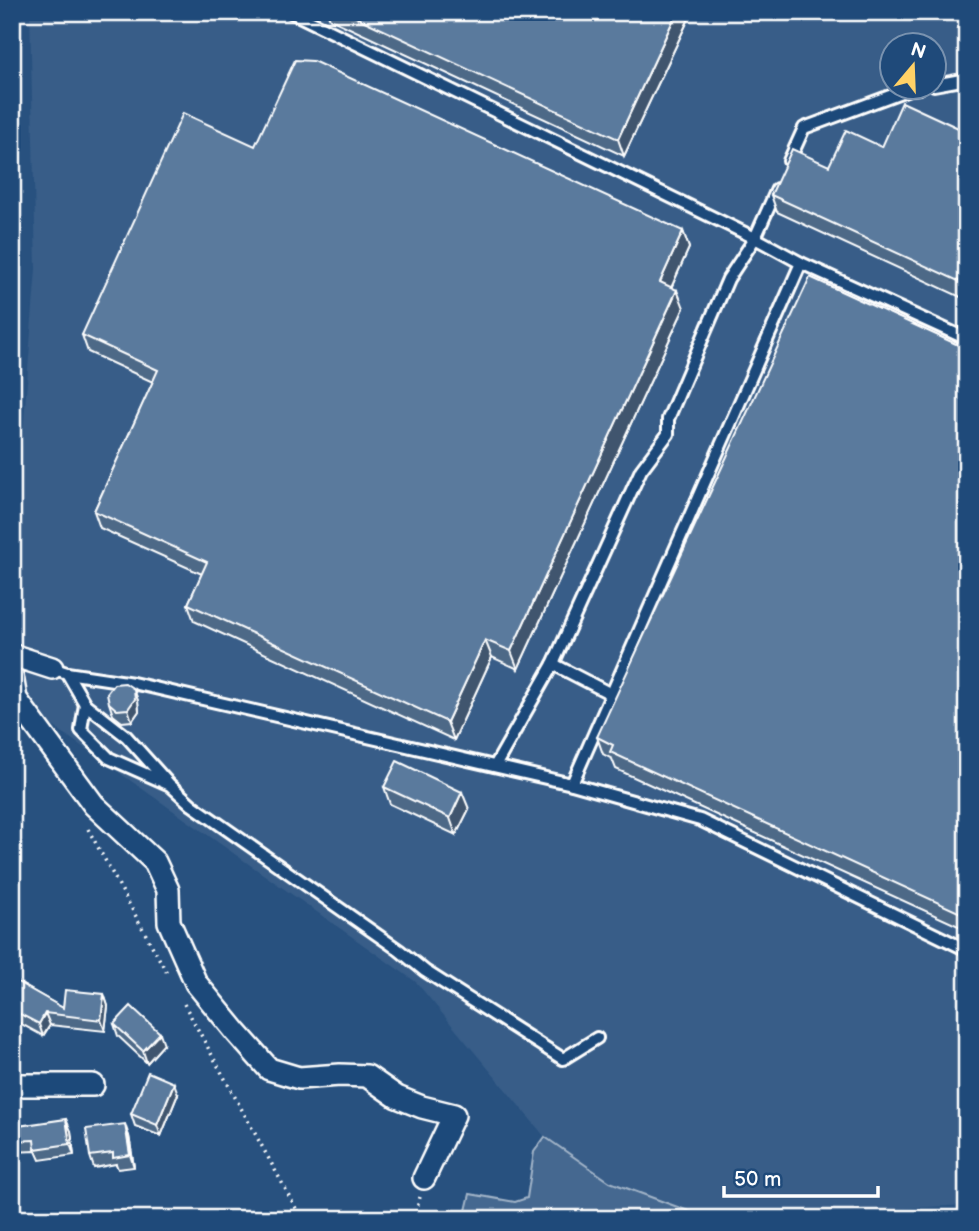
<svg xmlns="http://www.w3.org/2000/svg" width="979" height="1231" font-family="'Balsamiq Sans',sans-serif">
	<rect width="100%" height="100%" fill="#28517f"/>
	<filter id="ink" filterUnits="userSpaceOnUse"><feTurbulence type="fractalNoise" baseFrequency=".0143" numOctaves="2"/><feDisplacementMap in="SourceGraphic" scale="14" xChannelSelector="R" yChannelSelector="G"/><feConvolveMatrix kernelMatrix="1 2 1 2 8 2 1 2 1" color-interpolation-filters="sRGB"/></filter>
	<g filter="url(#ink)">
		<path fill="#375d88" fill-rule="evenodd" d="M30 12H967V1205L710 1219 610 1182 545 1137 416 982 12 697V462L22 445 36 269ZM892 46H934V88H892Z"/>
		<path fill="#446890" stroke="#a2b4c8" stroke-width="2" d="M545 1137 610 1182 710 1219H464L470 1194 515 1202 527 1198 534 1152Z"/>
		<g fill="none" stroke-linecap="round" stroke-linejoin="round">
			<g stroke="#fff" stroke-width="16">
				<g id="lane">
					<path d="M291 12 755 238 801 263 967 339"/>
					<path d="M934 85 967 79"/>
					<path d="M789 161 804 128 909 89 919 88"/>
					<path d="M52 668 67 673 133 683 572 784 700 820 967 950"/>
					<path d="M67 673 85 704"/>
					<path d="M611 694 553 664 641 470 668 434V419L728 279 755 238 777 189"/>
					<path d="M495 766 553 664"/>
					<path d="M572 784 801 263"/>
					<path d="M170 785 109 758 81 730 85 704 126 736 170 785 192 805 399 950 425 971 563 1059 597 1038"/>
				</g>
			</g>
			<g stroke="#fff" stroke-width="26">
				<g id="street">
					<path d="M12 655 52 668"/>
					<path d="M12 676 16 699 94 805 155 862 168 890 169 922 196 983 237 1033 269 1069 299 1078 340 1075 367 1076 397 1097 422 1107 454 1115 424 1178"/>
					<path d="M12 1085H93"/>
				</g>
			</g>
			<g stroke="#fff" stroke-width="3.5" stroke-dasharray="2 5" stroke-linecap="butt">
				<path d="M88 829 167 973"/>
				<path d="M184 1004 298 1212 310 1217 415 1216"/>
				<path d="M289 1219 298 1212"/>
				<path d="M414 1219 420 1197"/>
			</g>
			<use href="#lane" stroke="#1f4a7a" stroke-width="10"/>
			<use href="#street" stroke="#1f4a7a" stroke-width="21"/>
		</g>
		<g fill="#4d6987" stroke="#fff" stroke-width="2">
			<path d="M327 12H692L624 156 330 19Z"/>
			<path d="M967 132V300L777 212 771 195 829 166 882 147Z"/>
			<path d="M255 146 683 231 689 248 671 288 684 308 518 669 492 657 454 740 194 621 188 604 202 574 100 528 94 511 153 382 88 352 82 335Z"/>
			<path d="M967 349V930L616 769 612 759 603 754 597 737Z"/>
			<path d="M134 689 138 701 139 711 132 721 122 722 113 715 109 703Z"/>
			<path d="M384 787 469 809 456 835 390 804Z"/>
			<path d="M12 979 63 1008 104 994 108 1006 105 1031 50 1025 43 1036 12 1019Z"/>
			<path d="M114 1024 164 1044 147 1063 118 1036Z"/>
			<path d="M178 1094 161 1136 135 1126 131 1114Z"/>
			<path d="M12 1116H17L21 1126 71 1131 74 1155 40 1160 36 1151 12 1152Z"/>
			<path d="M129 1136 134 1167 118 1169 116 1164 94 1168 90 1156Z"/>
		</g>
		<g fill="#3f556e" stroke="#fff" stroke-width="2">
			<path d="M677 12H692L624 156 618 139Z"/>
			<path d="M683 231 689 248 666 299 660 282Z"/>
			<path d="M677 290 684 308 518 669 511 651Z"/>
			<path d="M485 640 492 657 454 740 447 722Z"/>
			<path d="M134 689 138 701 139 711 132 721 128 709Z"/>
			<path d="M462 792 469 809 456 835 450 818Z"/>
			<path d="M12 831 15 880 18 888 12 926Z"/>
			<path d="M104 994 108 1006 105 1031 101 1020Z"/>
			<path d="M45 1013 50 1025 43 1036 39 1024Z"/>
			<path d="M160 1033 164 1044 147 1063 143 1051Z"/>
			<path d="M174 1083 178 1094 161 1136 157 1125Z"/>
			<path d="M66 1119 71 1131 74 1155 70 1144Z"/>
			<path d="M125 1124 129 1136 134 1167 130 1155Z"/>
		</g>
		<g fill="#5a7a9d" stroke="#fff" stroke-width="2">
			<path d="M345 12H677L618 139Z"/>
			<path d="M295 60 313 61 683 231 660 282 677 290 511 651 485 640 447 722 188 604 207 562 94 511 158 370 82 335 183 113 255 146Z"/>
			<path d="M902 102 967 132V285L771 195 792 149 829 166 846 130 882 147Z"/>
			<path d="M810 277 967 349V916L610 752 613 745 597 737Z"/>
			<path d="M125 683 134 689 135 699 128 709 117 710 109 703 107 693 114 684Z"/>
			<path d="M397 761 462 792 450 818 384 787Z"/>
			<path d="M12 979 63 1008 65 990 104 994 101 1020 45 1013 39 1024 12 1010Z"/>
			<path d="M131 1006 160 1033 143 1051 114 1024Z"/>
			<path d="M148 1072 174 1083 157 1125 131 1114Z"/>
			<path d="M12 1116H17L18 1126 66 1119 70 1144 35 1149 34 1140 12 1141Z"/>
			<path d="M125 1124 130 1155 113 1158V1153L90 1156 86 1129Z"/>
		</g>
	</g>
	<rect width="979" height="1231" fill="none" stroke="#1f4a7a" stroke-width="42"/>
	<rect x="21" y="21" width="937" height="1189" fill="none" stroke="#fff" stroke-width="2.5" filter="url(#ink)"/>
	<g transform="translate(913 66) rotate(19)"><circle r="33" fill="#1f4a7a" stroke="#7992af" stroke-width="2"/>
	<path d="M0-5L12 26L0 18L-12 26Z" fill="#ffd166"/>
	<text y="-10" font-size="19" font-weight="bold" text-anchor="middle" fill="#ffffff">N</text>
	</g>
	<path d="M724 1186v10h154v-10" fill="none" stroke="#ffffff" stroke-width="3.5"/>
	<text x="734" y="1186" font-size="21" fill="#ffffff" stroke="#1f4a7a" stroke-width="5" paint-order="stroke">50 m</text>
</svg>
